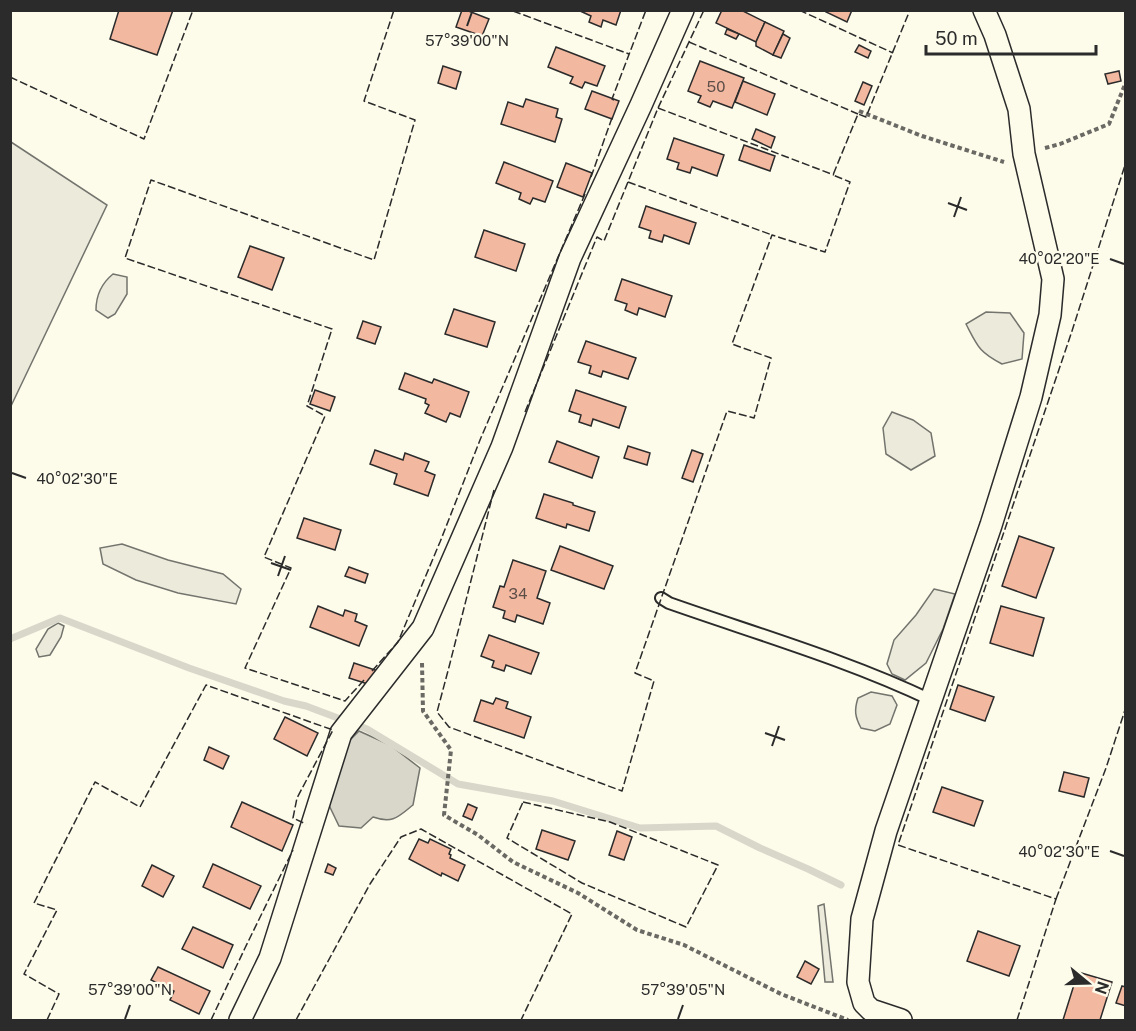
<svg xmlns="http://www.w3.org/2000/svg" width="1136" height="1031" font-family="'Public Sans',sans-serif">
	<rect width="100%" height="100%" fill="#fdfbea"/>
	<g fill="#ecebdb" stroke="#74746e" stroke-width="1.5">
		<path d="M11 142 107 205 11 406Z"/>
		<path d="M113 274 127 277V294L115 314 108 318 96 310C96 295 102 283 113 274Z"/>
		<path d="M986 312 1010 313 1024 333 1022 359 1002 364C979 352 978 347 966 324Z"/>
		<path d="M892 412 913 420 931 433 935 456 911 470 886 454 883 428Z"/>
		<path d="M122 544 168 560 223 574 241 589 236 604 178 593 136 580 103 564 100 548Z"/>
		<path d="M934 589 955 594 943 629 926 663 905 680 892 674 887 664 894 640 916 615Z"/>
		<path d="M58 623 64 626 61 637 50 655 39 657 36 649 48 629Z"/>
		<path d="M871 692 892 696 897 705 890 724 875 731 861 728C855 717 854 710 858 698Z"/>
		<path d="M824 904 833 982H825L818 906Z"/>
	</g>
	<path fill="#d8d7c9" stroke="#74746e" stroke-width="1.5" d="M359 731 390 745 420 768 413 805C398 817 393 824 373 817L361 828 339 826 326 799 345 745Z"/>
	<g fill="none" stroke-linecap="round" stroke-linejoin="round">
		<path stroke="#d8d7c9" stroke-width="7" d="M10 639 60 618 189 668 284 701 306 706 367 729 458 784 553 801 640 828 716 826 760 848 808 869 841 885"/>
	</g>
	<g fill="#f2b8a0" stroke="#2b2b2b" stroke-width="1.5">
		<path d="M119 10H173L157 55 110 39Z"/>
		<path d="M462 10H466L489 19 482 36 456 27Z"/>
		<path d="M578 10H621L616 25 603 20 601 27 589 22 591 16Z"/>
		<path d="M722 10H741L765 22 756 42 716 23Z"/>
		<path d="M827 10H852L847 22 826 12Z"/>
		<path d="M765 22 784 31 773 55 756 46V42Z"/>
		<path d="M727 29 739 34 736 39 725 34Z"/>
		<path d="M783 34 790 38 781 58 773 55Z"/>
		<path d="M859 45 871 51 868 58 855 52Z"/>
		<path d="M556 47 605 66 597 86 585 82 582 88 570 83 573 77 548 67Z"/>
		<path d="M700 61 744 78 732 108 713 101 710 107 698 102 701 96 688 91Z"/>
		<path d="M443 66 461 72 456 89 438 83Z"/>
		<path d="M1119 71 1121 81 1108 84 1105 74Z"/>
		<path d="M743 81 775 94 767 115 735 102Z"/>
		<path d="M863 82 872 86 864 105 855 101Z"/>
		<path d="M592 91 619 101 612 119 585 109Z"/>
		<path d="M526 99 558 109 556 117 562 119 555 142 501 124 508 102 523 107Z"/>
		<path d="M756 129 775 137 771 148 752 139Z"/>
		<path d="M674 138 724 155 717 176 692 167 690 173 677 169 679 163 667 159Z"/>
		<path d="M744 145 775 156 770 171 739 160Z"/>
		<path d="M504 162 553 181 545 202 533 198 530 204 519 199 521 193 496 183Z"/>
		<path d="M566 163 592 173 583 197 557 187Z"/>
		<path d="M646 206 696 223 689 244 664 235 662 242 649 238 651 231 639 227Z"/>
		<path d="M484 230 525 244 516 271 475 257Z"/>
		<path d="M250 246 284 258 272 290 238 277Z"/>
		<path d="M622 279 672 296 665 317 639 308 637 315 625 310 627 304 615 300Z"/>
		<path d="M454 309 495 322 487 347 445 334Z"/>
		<path d="M363 321 381 327 375 344 357 338Z"/>
		<path d="M586 341 636 358 628 379 603 371 601 377 589 373 591 366 578 362Z"/>
		<path d="M405 373 432 383 434 379 469 392 460 417 450 413 446 422 425 413 429 405 425 403 426 399 399 389Z"/>
		<path d="M315 390 335 397 330 411 310 404Z"/>
		<path d="M576 390 626 407 619 428 593 419 591 426 579 422 581 415 569 411Z"/>
		<path d="M557 441 599 457 592 478 549 462Z"/>
		<path d="M628 446 650 453 647 465 624 458Z"/>
		<path d="M375 450 403 460 405 453 429 462 425 471 435 475 428 496 394 484 397 474 370 464Z"/>
		<path d="M692 450 703 454 693 482 682 478Z"/>
		<path d="M544 494 573 503V505L595 512 589 531 567 524 566 528 536 518Z"/>
		<path d="M304 518 341 530 335 550 297 538Z"/>
		<path d="M1019 536 1054 548 1036 598 1002 586Z"/>
		<path d="M560 546 613 566 604 589 551 570Z"/>
		<path d="M513 560 546 571 537 598 550 603 543 624 517 615 515 622 503 618 505 611 493 607 500 586 504 587Z"/>
		<path d="M349 567 368 574 365 583 345 576Z"/>
		<path d="M318 606 343 616 345 610 357 614 355 621 367 626 359 646 310 627Z"/>
		<path d="M1001 606 1044 618 1033 656 990 643Z"/>
		<path d="M489 635 539 653 531 674 506 665 504 671 492 667 494 661 481 656Z"/>
		<path d="M354 663 378 671 374 686 349 678Z"/>
		<path d="M958 685 994 697 985 721 950 709Z"/>
		<path d="M496 698 508 702 506 708 531 717 524 738 474 721 481 700 493 704Z"/>
		<path d="M285 717 318 733 307 756 274 739Z"/>
		<path d="M209 747 229 756 223 769 204 760Z"/>
		<path d="M1064 772 1089 778 1084 797 1059 791Z"/>
		<path d="M942 787 983 801 974 826 933 812Z"/>
		<path d="M242 802 293 825 282 851 231 827Z"/>
		<path d="M468 804 477 808 472 820 463 816Z"/>
		<path d="M542 830 575 841 568 860 536 849Z"/>
		<path d="M617 831 632 837 624 860 609 855Z"/>
		<path d="M419 839 428 843 430 839 451 849 449 854 451 855 450 858 465 865 458 881 442 873 441 876 409 859Z"/>
		<path d="M213 864 261 886 250 909 203 887Z"/>
		<path d="M328 864 336 868 333 875 325 872Z"/>
		<path d="M152 865 174 876 163 897 142 886Z"/>
		<path d="M193 927 233 945 223 968 182 949Z"/>
		<path d="M978 931 1020 946 1009 976 967 961Z"/>
		<path d="M805 961 819 969 811 984 797 977Z"/>
		<path d="M158 967 210 991 199 1014 170 1000 174 991 151 980Z"/>
		<path d="M1078 972 1112 982 1100 1020H1063Z"/>
		<path d="M1122 986 1126 987V1006L1116 1003Z"/>
	</g>
	<g fill="none" stroke-linecap="round" stroke-linejoin="round">
		<g stroke="#2b2b2b" stroke-width="14">
			<path id="lane" d="M661 598 669 603C757 634 847 660 931 700"/>
		</g>
		<g stroke="#2b2b2b" stroke-width="24">
			<g id="street">
				<path d="M240 1020 270 958 341 733 423 628 502 447 570 258 641 105 683 10"/>
				<path d="M901 1020 871 1010 864 1003 858 982 862 919 886 831 991 525 1031 397 1050 315 1053 279 1024 154 1019 109 995 35 984 10"/>
			</g>
		</g>
		<g stroke="#6a6964" stroke-width="4" stroke-dasharray="4.5 3" stroke-linecap="butt">
			<path d="M859 111 922 136 1004 162"/>
			<path d="M1045 148 1060 144 1109 124 1126 82"/>
			<path d="M422 663 423 711 451 750 444 815 478 835 513 862 578 893 637 930 684 945 781 994 848 1020"/>
		</g>
		<use href="#lane" stroke="#fdfbea" stroke-width="10"/>
		<use href="#street" stroke="#fdfbea" stroke-width="21"/>
		<g stroke="#2b2b2b" stroke-width="1.5" stroke-dasharray="8 3" stroke-linecap="butt">
			<path d="M799 10 893 53"/>
			<path d="M513 11 629 54"/>
			<path d="M689 42 858 114"/>
			<path d="M10 77 144 139 193 10"/>
			<path d="M614 100 612 99 646 10"/>
			<path d="M658 108 834 175"/>
			<path d="M591 177 613 115"/>
			<path d="M628 182 772 235"/>
			<path d="M525 412 597 237 604 241 658 108 704 10"/>
			<path d="M494 490 449 667 437 712 449 727 622 791 654 681 635 673 727 411 754 418 771 358 732 344 772 235 825 252 850 182 833 175 858 114 866 117 910 10"/>
			<path d="M372 671 398 642 440 542 480 440 585 194"/>
			<path d="M364 680 345 701 245 668 291 568 264 557 325 416 307 406 332 329 125 258 151 180 374 260 415 120 364 101 394 10"/>
			<path d="M523 802 610 822 718 865 686 927 582 883 507 838Z"/>
			<path d="M1056 899 1106 768 1126 707"/>
			<path d="M47 1020 59 994 24 974 57 910 34 903 95 782 140 807 206 685 333 730 297 798 293 818 306 824"/>
			<path d="M211 1020 245 948 293 850"/>
			<path d="M296 1020 370 884 401 837 421 829 572 914 521 1020"/>
			<path d="M1017 1020 1056 899 898 845 1072 331 1126 162"/>
		</g>
	</g>
	<path fill="none" stroke="#2b2b2b" stroke-width="2" d="M467 26 472 12M948 203 967 210M954 217 961 197M1110 259 1124 264M12 473 26 478M271 563 291 570M278 576 285 556M765 733 785 740M772 746 779 726M1110 851 1124 856M125 1019 130 1005M678 1019 683 1005"/>
	<g text-anchor="middle" dominant-baseline="central" stroke-width="4.5" stroke-linejoin="round" paint-order="stroke">
		<g font-size="15" fill="#5d4e48">
			<text x="716" y="86">50</text>
			<text x="518" y="593">34</text>
		</g>
	</g>
	<g font-size="15" text-anchor="middle" fill="#2b2b2b" stroke="#fdfbea" stroke-width="4.5" stroke-linejoin="round" paint-order="stroke">
		<text x="467" y="46">57°39'00"N</text>
		<text x="1059" y="264">40°02'20"E</text>
		<text x="77" y="484">40°02'30"E</text>
		<text x="1059" y="857">40°02'30"E</text>
		<text x="130" y="995">57°39'00"N</text>
		<text x="683" y="995">57°39'05"N</text>
	</g>
	<rect width="1136" height="1031" fill="none" stroke="#2b2b2b" stroke-width="24"/>
	<g transform="translate(1088 983) rotate(109)" stroke="#fdfbea" stroke-width="4.5" paint-order="stroke">
	<path d="M0-4.5L10 22L0 15L-10 22Z" fill="#2b2b2b"/>
	<text y="-9" font-size="16" font-weight="bold" text-anchor="middle" fill="#2b2b2b">N</text>
	</g>
	<path d="M926 45v9h170v-9" fill="none" stroke="#2b2b2b" stroke-width="3"/>
	<text x="935" y="45" font-size="18" fill="#2b2b2b" stroke="#fdfbea" stroke-width="4.5" paint-order="stroke">50 m</text>
</svg>
